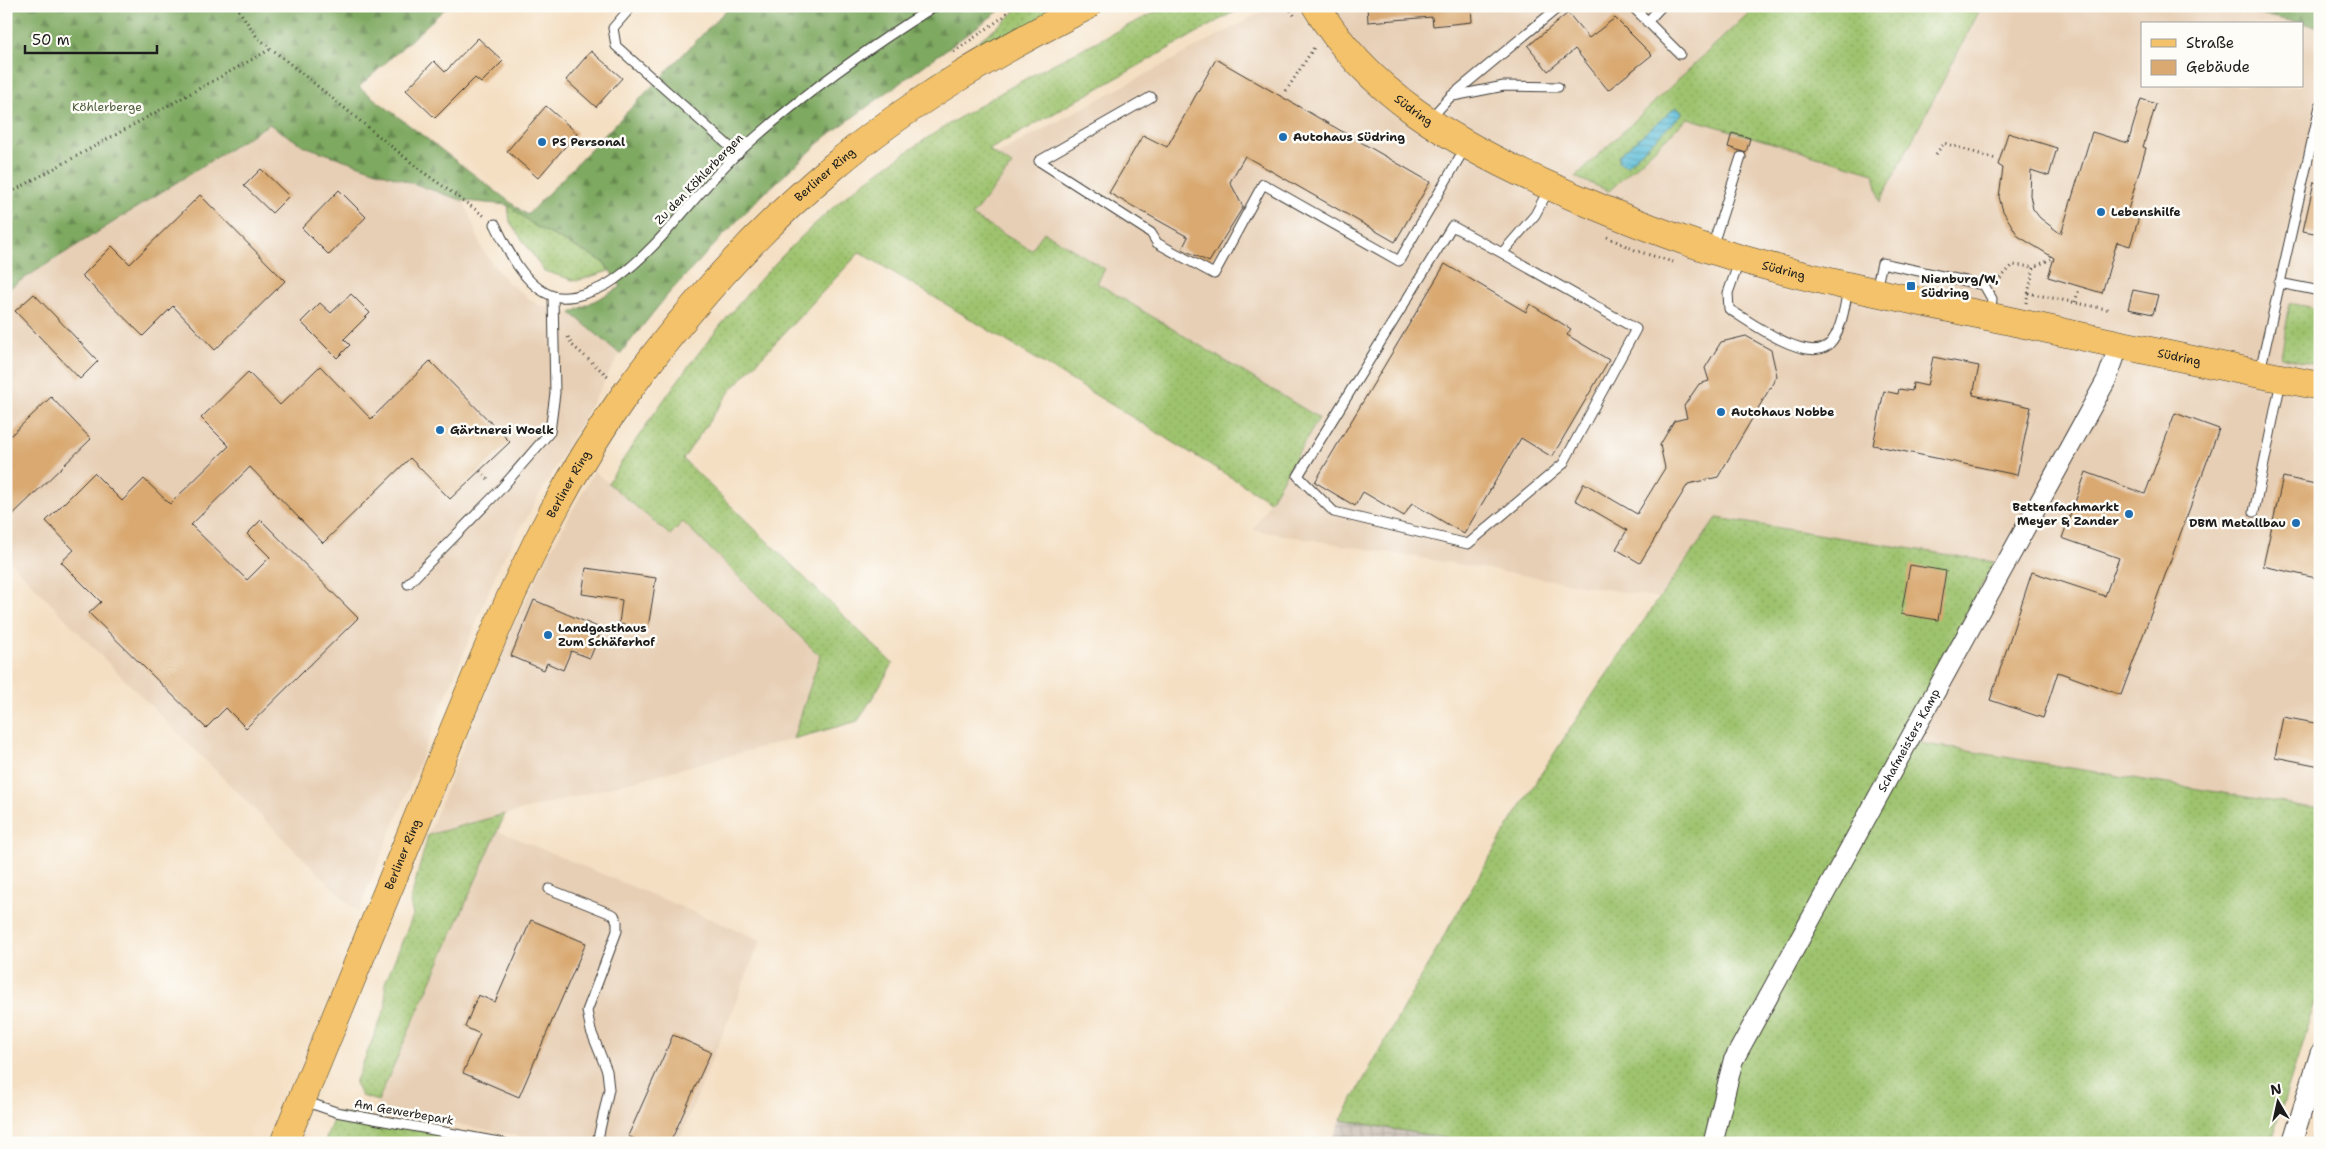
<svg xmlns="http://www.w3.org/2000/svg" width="2326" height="1149" font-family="'Shantell Sans',sans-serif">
	<defs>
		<pattern id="industrial-grid" width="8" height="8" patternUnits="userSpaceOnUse" patternTransform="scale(1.25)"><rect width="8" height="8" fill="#cdc2b9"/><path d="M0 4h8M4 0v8" fill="none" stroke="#afa69e"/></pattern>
		<pattern id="grass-dots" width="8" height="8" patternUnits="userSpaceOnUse" patternTransform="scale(1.25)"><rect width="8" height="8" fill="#9ec36e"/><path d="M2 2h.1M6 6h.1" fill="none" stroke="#88a75f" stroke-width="1.8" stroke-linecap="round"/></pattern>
		<pattern id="forest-firs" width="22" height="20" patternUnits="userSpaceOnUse" patternTransform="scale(1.25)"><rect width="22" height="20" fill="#7ea961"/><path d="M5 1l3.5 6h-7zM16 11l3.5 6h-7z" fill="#66894f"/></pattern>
		<pattern id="water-rules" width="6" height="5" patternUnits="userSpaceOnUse" patternTransform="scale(1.25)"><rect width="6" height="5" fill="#5bbdd9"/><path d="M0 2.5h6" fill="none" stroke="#4a99af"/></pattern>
	</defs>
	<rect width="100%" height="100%" fill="#fdfcf7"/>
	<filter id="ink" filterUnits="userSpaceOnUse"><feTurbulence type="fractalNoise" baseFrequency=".02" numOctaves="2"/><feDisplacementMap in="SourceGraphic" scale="10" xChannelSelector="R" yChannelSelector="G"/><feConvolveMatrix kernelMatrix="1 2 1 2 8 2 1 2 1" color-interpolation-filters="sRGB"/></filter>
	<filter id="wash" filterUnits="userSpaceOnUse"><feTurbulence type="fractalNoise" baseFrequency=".0096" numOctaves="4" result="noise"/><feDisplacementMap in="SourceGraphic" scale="20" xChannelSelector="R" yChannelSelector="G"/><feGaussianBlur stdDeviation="1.12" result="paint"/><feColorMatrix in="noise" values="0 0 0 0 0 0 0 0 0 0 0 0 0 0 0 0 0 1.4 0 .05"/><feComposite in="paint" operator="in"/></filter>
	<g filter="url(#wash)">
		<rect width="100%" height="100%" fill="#f4dfc3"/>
		<g fill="#e7cfb5" fill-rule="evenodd">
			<path d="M1273 6H1756L1576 177 1631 172 1688 118 1874 173 1880 202 1982 6H2219L2320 27V809L1900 740 1994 562 1717 518 1659 598 1253 530 1319 418 1097 283 1105 269 1043 233 1032 250 971 216 1012 165 995 155ZM2142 24H2302V86H2142Z"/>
			<path d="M269 124 304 146 464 201 482 249 505 280 538 305 571 313 620 354 499 566 358 913 111 666 6 557V290Z"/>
			<path d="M594 471 669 535 683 522 820 656 793 739 428 835 505 642 548 555Z"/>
			<path d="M496 830 761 940 678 1143H554L375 1108Z"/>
		</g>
		<path fill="url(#industrial-grid)" d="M1341 1120 1362 1123 1473 1143H1331Z"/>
		<g fill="url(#grass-dots)" stroke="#5d7045">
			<path d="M1020 6H1061L900 100 1006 20Z"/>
			<path d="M1168 6H1239V9L989 150 1012 165 972 216 1031 250 1044 232 1105 269 1097 283 1319 418 1270 501 860 252 730 391 683 459 893 664 858 721 793 739 820 656 683 522 670 535 608 483C676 376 754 273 852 191 867 179 883 169 898 158 983 98 1075 51 1168 6Z"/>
			<path d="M1756 6H1982L1880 202 1874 173 1688 118 1609 191 1575 177Z"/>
			<path d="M508 205 535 226 604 262 609 271 576 281 544 271 510 222Z"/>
			<path d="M2290 303 2320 309V366L2281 357Z"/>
			<path d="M1717 518 1994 562 1901 740 2320 809V986L2271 1143H1473L1341 1120C1388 1036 1435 950 1484 867 1555 746 1635 631 1717 518Z"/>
			<path d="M505 814 378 1101 361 1096 355 1083 386 1006 385 983 413 915 410 902 428 835Z"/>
			<path d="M2320 1111V1143H2310Z"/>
			<path d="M336 1112 504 1143H324Z"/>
		</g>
		<g fill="url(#forest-firs)" stroke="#4d623e">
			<path d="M6 6H448L359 87 527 215 730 6H1002L999 11 827 136 755 202 670 292 620 354 571 313 621 287 604 262 535 226 508 205 464 201 304 146 269 124 6 290Z"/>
			<path d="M2219 6H2320V27Z"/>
		</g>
		<path fill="url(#water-rules)" stroke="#3c6c7a" d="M1676 107 1682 111 1681 115 1627 165 1618 162 1619 155Z"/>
		<g id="blocks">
			<g fill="#d9a971">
				<path d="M1367 6H1471L1472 22 1433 26 1432 17 1368 22Z"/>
				<path d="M1568 13 1589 38 1615 18 1652 55 1608 90 1575 49 1548 71 1528 46Z"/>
				<path d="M478 38 503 61 481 83 475 78 435 118 406 90 434 61 445 72Z"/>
				<path d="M591 51 622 78 596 107 566 80Z"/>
				<path d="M1216 59 1430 182 1395 242 1245 156 1230 182 1243 207 1209 262 1182 249 1188 237 1109 193 1143 135 1167 147Z"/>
				<path d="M2141 99 2156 104 2143 147 2146 148 2128 210 2140 214 2130 246 2117 242 2102 293 2048 277 2054 258 2018 236 2003 211 1999 197 2003 168 1998 165 2008 133 2057 148 2049 176 2031 170 2030 195 2033 209 2040 218 2061 234 2092 132 2128 143Z"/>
				<path d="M546 106 577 133 538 178 507 151Z"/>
				<path d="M1732 133 1750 138 1746 153 1728 147Z"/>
				<path d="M261 169 289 196 272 213 244 186Z"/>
				<path d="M2314 182 2320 183V234L2303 231Z"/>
				<path d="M339 190 366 217 329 255 302 228Z"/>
				<path d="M200 195 285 281 215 350 173 306 143 336 82 276 112 246 130 264Z"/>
				<path d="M1445 264 1526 312 1530 304 1571 329 1567 335 1609 360 1552 457 1521 438 1464 534 1412 503 1404 516 1363 492 1355 506 1315 482Z"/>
				<path d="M2133 290 2158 295 2153 314 2128 309Z"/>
				<path d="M34 294 98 361 80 379 15 311Z"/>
				<path d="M351 294 370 313 344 339 350 345 337 358 301 322 320 303 331 313Z"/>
				<path d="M1746 336 1771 350 1777 376 1718 477 1688 484 1640 563 1616 549 1627 530 1575 500 1584 483 1637 514 1665 468 1660 445 1674 421 1687 418 1684 406 1699 384 1709 381 1705 368 1721 342Z"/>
				<path d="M1933 357 1979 366 1973 395 2031 407 2017 475 1873 445 1884 391 1898 394 1899 389 1912 391 1913 383 1927 386Z"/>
				<path d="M430 361 510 442 450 499 410 458 323 543 250 467 191 525 247 580 270 557 247 534 261 520 358 618 246 728 226 708 206 728 89 613 101 602 61 562 74 550 46 521 94 473 122 501 144 479 170 504 229 446 201 418 248 372 280 405 320 366 371 419Z"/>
				<path d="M51 397 91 439 6 521V440Z"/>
				<path d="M2175 413 2219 429 2121 695 2058 672 2043 718 1990 700 2032 572 2105 596 2119 558 2062 538 2086 472 2145 494Z"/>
				<path d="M2283 477 2320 485V561L2316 578 2263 566Z"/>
				<path d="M1910 565 1946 571 1938 620 1901 614Z"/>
				<path d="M586 568 656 578 648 628 619 624 622 600 582 594Z"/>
				<path d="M534 600 602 629 590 658 571 651 563 670 547 663 544 670 511 656Z"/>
				<path d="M2283 717 2320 724V766L2275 757Z"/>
				<path d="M531 920 586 943 519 1097 463 1073 480 1034 465 1027 478 995 495 1002Z"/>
				<path d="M673 1035 711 1052 670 1143H644L628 1136Z"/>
			</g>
		</g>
	</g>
	<g filter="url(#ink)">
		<use href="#blocks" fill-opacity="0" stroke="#3c3935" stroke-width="1"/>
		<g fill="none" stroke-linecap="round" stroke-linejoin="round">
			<g stroke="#3c3935" stroke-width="11">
				<g id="service">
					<path d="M632 6 613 28 616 46 738 154"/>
					<path d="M1632 6 1680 54"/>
					<path d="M1647 22 1662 6"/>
					<path d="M1453 96 1504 86 1558 87"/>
					<path d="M1151 97 1039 161 1151 233 1157 243 1214 274 1263 184 1399 261 1465 148"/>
					<path d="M1430 119 1450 97 1560 6"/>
					<path d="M495 224C507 249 524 286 553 296 570 301 600 290 614 280 662 246 695 193 738 153 798 98 866 49 935 6"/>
					<path d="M1712 247 1741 157"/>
					<path d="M1502 253 1452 226 1298 476 1334 512 1468 544 1563 464 1636 329 1502 253 1535 215 1549 189"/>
					<path d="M1739 262 1728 293 1729 309C1749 321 1813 369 1832 341 1842 327 1845 305 1848 289"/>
					<path d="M2279 283 2320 291"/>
					<path d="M1876 289 1882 263 1970 282 1984 285 1992 299 1990 314"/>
					<path d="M2260 371 2320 106"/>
					<path d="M2254 512 2281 381"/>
					<path d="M408 584 499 491 550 432 555 393 553 296"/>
					<path d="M549 889 614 915 617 922V931L587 1011 591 1031 607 1071 609 1089 597 1143"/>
					<path d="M304 1101 336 1112 504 1143"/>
				</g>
			</g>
			<g stroke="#3c3935" stroke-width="21">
				<g id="minor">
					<path id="s1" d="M1713 1143 1733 1061 2107 379 2119 345"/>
					<path d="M2292 1143 2320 1053"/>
				</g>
			</g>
			<g stroke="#3c3935" stroke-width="29">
				<g id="primary">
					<path id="s2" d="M1316 6C1367 93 1455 143 1543 183 1598 208 1654 231 1712 250 1807 280 1904 298 2001 319 2107 342 2213 365 2320 386"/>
					<path id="s3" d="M284 1143C333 1023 383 903 432 783 486 650 540 514 624 396 684 313 753 234 832 168 908 103 998 51 1087 6"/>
				</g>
			</g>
			<g stroke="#3c3935" stroke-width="3" stroke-dasharray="1 4" stroke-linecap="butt">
				<path d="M236 6 257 37 423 172 486 217"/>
				<path d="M1288 6 1296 18"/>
				<path d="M954 52 1003 17 1012 6"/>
				<path d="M1286 91 1315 46"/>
				<path d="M1936 154 1944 143 1996 159"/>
				<path d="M6 195 271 49"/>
				<path d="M1607 237 1637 251 1673 262"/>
				<path d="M1997 282 2013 265 2034 267"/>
				<path d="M2028 293 2111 310"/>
				<path d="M2075 302 2079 289"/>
				<path d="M2026 303 2034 267 2051 259"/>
				<path d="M568 337 572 345 610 378"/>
				<path d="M480 471 490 481"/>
			</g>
			<use href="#service" stroke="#fff" stroke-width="9"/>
			<use href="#minor" stroke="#fff" stroke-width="19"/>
			<use href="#primary" stroke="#f3c26a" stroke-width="28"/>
		</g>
	</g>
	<g fill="#1f6fb2" stroke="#fdfcf7" stroke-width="2">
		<circle cx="1283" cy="137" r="5"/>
		<circle cx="542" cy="142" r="5"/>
		<circle cx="2101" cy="212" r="5"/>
		<rect x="1906" y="281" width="10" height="10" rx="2.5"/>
		<circle cx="1721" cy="412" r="5"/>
		<circle cx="440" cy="430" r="5"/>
		<circle cx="2129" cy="514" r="5"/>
		<circle cx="2296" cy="523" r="5"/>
		<circle cx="548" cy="635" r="5"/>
	</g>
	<g text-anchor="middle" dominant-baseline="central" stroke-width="5" stroke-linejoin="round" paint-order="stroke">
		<g font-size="12" fill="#505f3d" stroke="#fdfcf7">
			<text x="107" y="107">Köhlerberge</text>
		</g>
		<g font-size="12" fill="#1c1c1c" stroke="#fdfcf7">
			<text stroke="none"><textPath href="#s2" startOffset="144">Südring</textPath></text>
			<text stroke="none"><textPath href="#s3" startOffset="1122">Berliner Ring</textPath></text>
			<text transform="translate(699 179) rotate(-46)">Zu den Köhlerbergen</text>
			<text stroke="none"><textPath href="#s2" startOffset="549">Südring</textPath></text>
			<text stroke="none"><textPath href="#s2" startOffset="954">Südring</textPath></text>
			<text stroke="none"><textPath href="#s3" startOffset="718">Berliner Ring</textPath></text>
			<text stroke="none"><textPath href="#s1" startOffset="450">Schafmeisters Kamp</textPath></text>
			<text stroke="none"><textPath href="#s3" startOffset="312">Berliner Ring</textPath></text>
			<text transform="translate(404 1112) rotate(10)">Am Gewerbepark</text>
		</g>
		<g font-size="12" font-weight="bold" fill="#1c1c1c" stroke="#fdfcf7" text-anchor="start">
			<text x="1293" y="137">Autohaus Südring</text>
			<text x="552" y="142">PS Personal</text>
			<text x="2111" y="212">Lebenshilfe</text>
			<text x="1921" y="279">Nienburg/W,<tspan x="1921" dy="14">Südring</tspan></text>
			<text x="1731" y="412">Autohaus Nobbe</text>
			<text x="450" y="430">Gärtnerei Woelk</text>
			<text x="2119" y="507" text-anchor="end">Bettenfachmarkt<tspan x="2119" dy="14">Meyer &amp; Zander</tspan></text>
			<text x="2286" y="523" text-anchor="end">DBM Metallbau</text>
			<text x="558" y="628">Landgasthaus<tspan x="558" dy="14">Zum Schäferhof</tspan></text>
		</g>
	</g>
	<rect width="2326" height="1149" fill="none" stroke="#fdfcf7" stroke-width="25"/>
	<rect x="2141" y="22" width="162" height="65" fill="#fdfcf7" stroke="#a3a29f"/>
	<rect x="2151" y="39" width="25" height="8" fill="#f3c26a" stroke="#a3a29f"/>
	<text x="2186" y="48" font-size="15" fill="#1c1c1c">Straße</text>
	<rect x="2151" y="60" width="25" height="15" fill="#d9a971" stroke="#a3a29f"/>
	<text x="2186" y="72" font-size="15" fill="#1c1c1c">Gebäude</text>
	<g transform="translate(2278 1102) rotate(351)" stroke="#fdfcf7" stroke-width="4" paint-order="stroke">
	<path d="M0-4L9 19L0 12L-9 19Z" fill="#1c1c1c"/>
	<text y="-8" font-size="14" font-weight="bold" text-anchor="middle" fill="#1c1c1c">N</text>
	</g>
	<path d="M25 45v8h132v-8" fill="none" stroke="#1c1c1c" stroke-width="2.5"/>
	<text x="32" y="45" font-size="15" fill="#1c1c1c" stroke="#fdfcf7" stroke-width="4" paint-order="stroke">50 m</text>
</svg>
